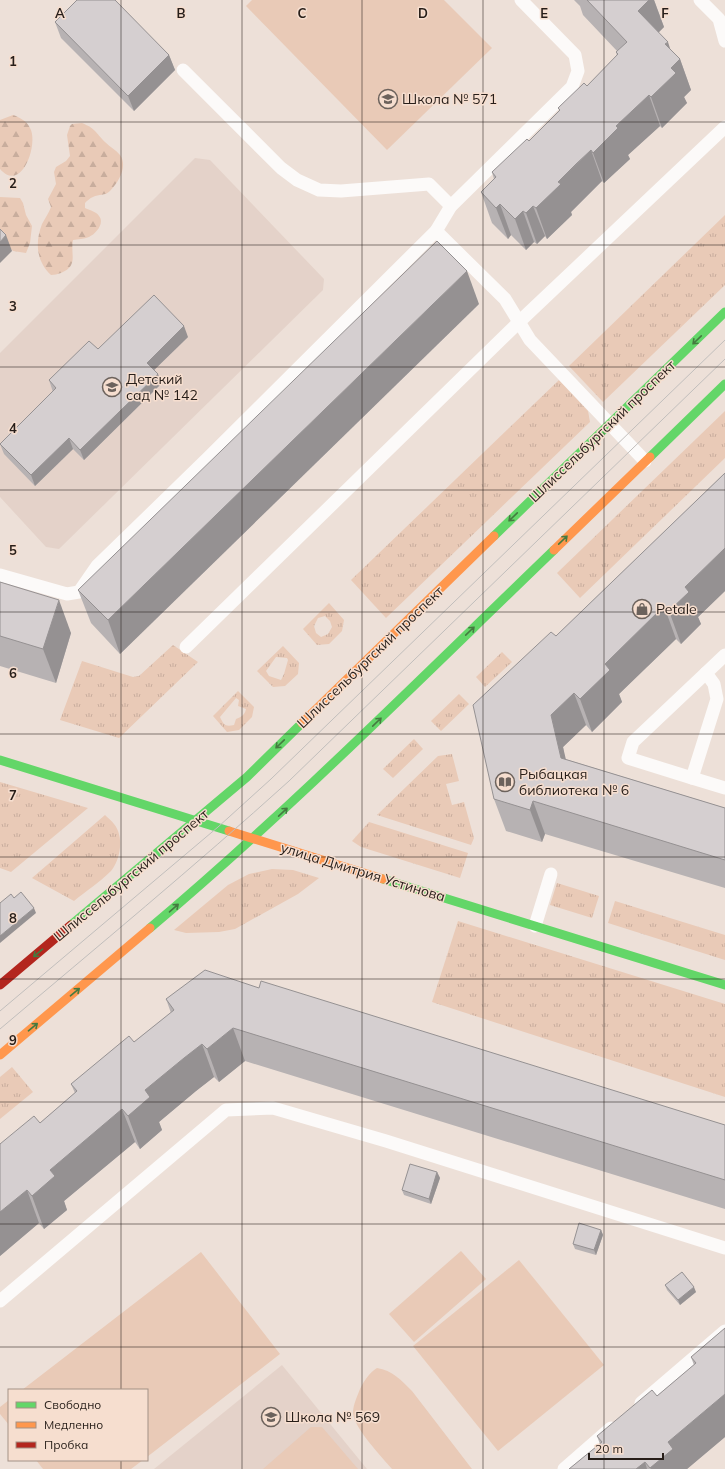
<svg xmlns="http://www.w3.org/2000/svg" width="725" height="1469" font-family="Mulish,sans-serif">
	<defs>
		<pattern id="grass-tufts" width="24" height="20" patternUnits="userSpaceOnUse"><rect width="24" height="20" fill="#e9cab7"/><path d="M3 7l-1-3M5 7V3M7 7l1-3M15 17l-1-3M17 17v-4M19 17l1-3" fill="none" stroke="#c8ad9d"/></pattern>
		<pattern id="forest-firs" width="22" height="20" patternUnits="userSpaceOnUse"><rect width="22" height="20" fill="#e9cab7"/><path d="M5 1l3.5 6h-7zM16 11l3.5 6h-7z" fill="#c8ad9d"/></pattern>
	</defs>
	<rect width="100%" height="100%" fill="#ede0d8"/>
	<g fill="#e4d2c9">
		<path d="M195 158 210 160 324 279 323 290 59 549 46 547 0 497V353Z"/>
		<path d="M282 1365 367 1469H154Z"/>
	</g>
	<g fill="url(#grass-tufts)" fill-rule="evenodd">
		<path d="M725 215V285L603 402 569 366Z"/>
		<path d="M559 380 588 411 590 422 386 618 351 580Z"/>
		<path d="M725 411V458L580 598 557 573Z"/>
		<path d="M329 603 344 620 342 631 329 644 317 645 303 629ZM325 616 330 621 332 627 328 634 321 637 316 633 314 626 318 618Z"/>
		<path d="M173 645 198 662 119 738 60 720 82 661 133 677 139 676Z"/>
		<path d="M283 646 299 663 298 674 285 686 273 687 257 671ZM276 657 287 658 288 660 284 674 281 680 269 676 266 671Z"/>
		<path d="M502 652 512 662 485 687 476 677Z"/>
		<path d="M238 691 254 707 252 717 239 730 227 732 213 716ZM236 698 239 700 238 706 246 709C245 715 241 717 236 719L234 725C225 727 224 725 220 717Z"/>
		<path d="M459 694 469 704 441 731 431 721Z"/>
		<path d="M414 739 423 749 393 778 383 769Z"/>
		<path d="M452 754 459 781 446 784 452 805 464 802 474 838 471 845 377 815 438 756Z"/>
		<path d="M0 782 88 808 11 872 0 868Z"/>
		<path d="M105 815C108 818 112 821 114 824 124 836 121 859 111 871 100 882 86 891 74 901L32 878Z"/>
		<path d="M369 822 468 853 460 878 361 847 352 841Z"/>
		<path d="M272 869 293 870 319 878 298 894 235 929 219 932 186 933 174 930 228 885 249 874Z"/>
		<path d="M557 883 599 896 592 918 550 905Z"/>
		<path d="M615 901 725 935V960L608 923Z"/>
		<path d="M458 921 725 1004V1097L432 1002Z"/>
		<path d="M12 1067 33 1092 0 1119V1077Z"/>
	</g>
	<g fill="url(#forest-firs)">
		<path d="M13 115C19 117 27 121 30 128 39 143 22 194 0 169V120Z"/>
		<path d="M82 123C96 129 95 132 105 142 110 147 116 150 120 155 128 166 119 182 110 191 105 196 99 194 93 197 90 198 87 201 85 203V208C89 210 97 212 99 216 105 223 96 234 89 237 84 239 78 239 73 240 70 254 79 266 61 273 57 274 55 275 51 275 36 261 35 242 42 224 45 218 49 213 51 207L48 199 56 184 54 172 56 167 66 161 70 156 67 135 70 126 72 124Z"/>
		<path d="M0 197 20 198 23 203 26 215 32 226 30 243 26 253 13 251 0 237Z"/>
	</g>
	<g fill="#e9cab7">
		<path d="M252 0H444L492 48 387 150 246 6Z"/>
		<path d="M461 1251 486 1279 414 1342 389 1314Z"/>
		<path d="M201 1252 280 1354 147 1457V1390H22Z"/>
		<path d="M519 1260 604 1365 498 1451 413 1346Z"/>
		<path d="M377 1368C392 1370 402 1381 412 1391L472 1469H392C382 1457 354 1428 353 1413 353 1405 357 1397 360 1389 364 1381 369 1373 377 1368Z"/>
		<path d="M9 1400V1425L0 1414V1407Z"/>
		<path d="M311 1427H322L358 1469H263Z"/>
		<path d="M36 1460H143L131 1469H43Z"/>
	</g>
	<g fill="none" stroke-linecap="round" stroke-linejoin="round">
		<g stroke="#fcfaf9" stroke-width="13">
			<path d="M700 0 719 19 725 41"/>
			<path d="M183 70 281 168 297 180 319 190 341 191 429 184 451 206"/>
			<path d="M436 231 505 299 530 340 645 461"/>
			<path d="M0 575 67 594 79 592 97 566 208 458 436 231 451 206 572 87 578 71 575 55 521 0"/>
			<path d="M186 647 519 322 725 127"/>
			<path d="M725 655 706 673 714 684 717 699 692 778 725 788"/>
			<path d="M692 778 628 758 633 742 706 673"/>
			<path d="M535 926 551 874"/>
			<path d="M0 1301 226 1110 273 1108 386 1141 725 1248"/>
			<path d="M641 1403 725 1331"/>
			<path d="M564 1469 611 1428"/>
		</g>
		<g stroke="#63d668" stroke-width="9">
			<path d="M650 457 725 384"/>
			<path d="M494 536 725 312"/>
			<path d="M0 760 229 831"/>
			<path d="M383 879 725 985"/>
			<path d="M71 925 247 777 302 723"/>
			<path d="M150 928C291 809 421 678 554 550"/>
		</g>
		<g stroke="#ff974d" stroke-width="9">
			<path d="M554 550 650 457"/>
			<path d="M302 723 494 536"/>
			<path d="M229 831 383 879"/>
			<path d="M0 1055 150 928"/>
		</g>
		<path stroke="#b3261e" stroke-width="9" d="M0 985 71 925"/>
		<g stroke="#c1bebc" stroke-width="1">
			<path d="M0 1011 218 827 271 779 725 340"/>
			<path d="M0 1029C97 947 195 866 289 781L725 359"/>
		</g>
	</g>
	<g fill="#b7b2b3">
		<path d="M574 0H654L664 27 658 33 670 50 680 59 691 90 684 97 687 103 662 128 660 126 628 155 630 159 604 183 602 181 571 212 572 215 547 239 545 236 537 244 534 242 526 250 511 235 508 239 492 223 481 192 494 179 492 172 529 141 560 111 558 108 587 86 617 56 616 52 617 51 583 15 580 6Z"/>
		<path d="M55 22 169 55 175 70 134 111 61 38Z"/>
		<path d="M479 304 120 654 91 623 78 590Z"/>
		<path d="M188 337 154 370 158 374 161 384 84 460 73 449 35 486 4 454 0 444 53 392 49 380 98 349Z"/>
		<path d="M725 473V591L698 617 701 624 681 644 676 639 619 694 622 702 592 732 586 725 563 747 565 759 725 808V888L545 834 542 842 506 831 494 799 556 636Z"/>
		<path d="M0 582 71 633 56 683 0 666Z"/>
		<path d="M259 988 725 1125V1209L245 1061 219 1082 214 1077 196 1091 159 1122 162 1130 140 1149 135 1142 64 1201 67 1210 44 1229 39 1223 0 1256V1144L40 1123 75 1093 71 1084 134 1042 171 1013 166 999Z"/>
		<path d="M437 1172 440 1178 431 1204 404 1195 402 1190Z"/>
		<path d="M601 1230 603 1235 596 1255 575 1249 573 1244Z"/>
		<path d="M665 1285 696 1292 680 1305 667 1290Z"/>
		<path d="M725 1328V1437L687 1469H569L600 1444 597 1436 657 1396 694 1365 691 1357Z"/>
	</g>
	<g fill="#959192">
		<path d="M647 0H654L664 27 649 42 638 11Z"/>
		<path d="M668 42 675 64 680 59 691 90 684 97 687 103 662 128 651 97 671 68 665 44Z"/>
		<path d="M169 55 175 70 134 111 128 96Z"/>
		<path d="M649 95 660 126 628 155 630 159 604 183 593 153 616 126Z"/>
		<path d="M591 150 602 181 571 212 572 215 547 239 536 208 558 182Z"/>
		<path d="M500 204 511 235 508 239 496 208Z"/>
		<path d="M533 206 545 236 537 244 526 213Z"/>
		<path d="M523 211 534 242 526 250 515 219Z"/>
		<path d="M6 235 12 251 0 263V242Z"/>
		<path d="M467 271 479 304 120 654 108 620Z"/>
		<path d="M184 326 188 337 151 373 147 363Z"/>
		<path d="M158 374 161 384 84 460 80 450Z"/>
		<path d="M69 438 73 449 35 486 31 475Z"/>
		<path d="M725 548V591L698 617 701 624 681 644 669 611 685 587Z"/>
		<path d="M59 600 71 633 56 683 43 649Z"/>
		<path d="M664 606 676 639 619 694 622 702 592 732 580 699 605 664Z"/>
		<path d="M574 693 586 725 563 747 573 790 561 758 551 715Z"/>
		<path d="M533 801 545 834 542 842 530 810Z"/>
		<path d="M34 908 36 913 0 943V936Z"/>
		<path d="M233 1028 245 1061 219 1082 207 1049Z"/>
		<path d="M202 1044 214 1077 196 1091 159 1122 162 1130 140 1149 128 1116 145 1090 184 1058Z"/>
		<path d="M122 1109 135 1142 64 1201 67 1210 44 1229 32 1196 50 1170Z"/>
		<path d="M437 1172 440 1178 431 1204 429 1199Z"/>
		<path d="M27 1190 39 1223 0 1256V1212Z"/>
		<path d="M601 1230 603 1235 596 1255 594 1250Z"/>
		<path d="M694 1287 696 1292 680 1305 678 1300Z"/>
		<path d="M725 1394V1437L687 1469H651L650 1468 668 1442Z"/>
		<path d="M645 1462 647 1469H636Z"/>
	</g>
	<g fill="#d5cfd0" stroke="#959192">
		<path d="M77 0H115L169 55 128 96 55 22Z"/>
		<path d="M587 0H649L638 11 668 42 665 44 680 59 671 68 676 73 651 97 649 95 616 126 618 128 593 153 591 150 576 164 558 182 561 184 536 208 533 206 526 213 523 211 515 219 500 204 496 208 481 192 496 177 492 172 527 139 529 141 560 110 558 108 584 83 587 86 618 54 616 52 627 42Z"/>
		<path d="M0 229 6 235 0 242Z"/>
		<path d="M437 241 467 271 108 620 78 590Z"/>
		<path d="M154 295 184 326 147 363 158 374 80 450 69 438 31 475 0 444 56 388 49 380 89 341 98 349Z"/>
		<path d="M725 473V548L685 587 689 592 669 611 664 606 605 664 610 670 580 699 574 693 551 715 561 758 725 808V860L533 801 530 810 494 799 473 705 551 632 556 636Z"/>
		<path d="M0 582 59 600 43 649 0 636Z"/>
		<path d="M21 892 34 908 0 936V903L11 894 14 898Z"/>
		<path d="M205 970 259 988 261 981 725 1125V1180L233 1028 207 1049 202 1044 184 1058 145 1090 150 1097 128 1116 122 1109 50 1170 55 1176 32 1196 27 1190 0 1212V1144L34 1116 40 1123 77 1091 71 1084 129 1036 134 1042 174 1010 166 999Z"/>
		<path d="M410 1164 437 1172 429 1199 402 1190Z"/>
		<path d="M579 1223 601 1230 594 1250 573 1244Z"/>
		<path d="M682 1272 694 1287 678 1300 665 1285Z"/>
		<path d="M725 1328V1394L668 1442 673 1449 650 1468 645 1462 636 1469H569L602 1442 597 1436 652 1390 657 1396 696 1363 691 1357Z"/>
	</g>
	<defs><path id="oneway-shaft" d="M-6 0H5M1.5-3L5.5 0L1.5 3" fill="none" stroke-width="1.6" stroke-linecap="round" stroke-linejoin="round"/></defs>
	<g stroke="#457a40">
		<use href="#oneway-shaft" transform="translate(697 340) rotate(136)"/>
		<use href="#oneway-shaft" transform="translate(513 517) rotate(136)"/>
		<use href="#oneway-shaft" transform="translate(563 540) rotate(-44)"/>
		<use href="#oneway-shaft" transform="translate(470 631) rotate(-44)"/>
		<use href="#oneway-shaft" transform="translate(377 722) rotate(-44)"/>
		<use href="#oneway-shaft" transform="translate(280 744) rotate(136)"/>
		<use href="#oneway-shaft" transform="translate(283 812) rotate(-43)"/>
		<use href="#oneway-shaft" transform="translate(174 908) rotate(-41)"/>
		<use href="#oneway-shaft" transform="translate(38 953) rotate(140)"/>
		<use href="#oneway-shaft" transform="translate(75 992) rotate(-40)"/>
		<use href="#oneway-shaft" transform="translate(33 1027) rotate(-40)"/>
	</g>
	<path fill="none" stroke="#271e19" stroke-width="1" stroke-opacity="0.55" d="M121 0V1390M242 0V1469M362 0V1469M483 0V1469M604 0V1469M0 122H725M0 245H725M0 367H725M0 490H725M0 612H725M0 734H725M0 857H725M0 979H725M0 1102H725M0 1224H725M0 1347H725M121 1460V1469"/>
	<defs>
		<g id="school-ring" transform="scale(1)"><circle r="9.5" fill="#f6decf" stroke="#6c625c" stroke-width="1.5"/><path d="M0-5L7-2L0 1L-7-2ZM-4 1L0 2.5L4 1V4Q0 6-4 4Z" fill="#6c625c"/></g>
		<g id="shop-ring" transform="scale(1)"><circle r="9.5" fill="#f6decf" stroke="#6c625c" stroke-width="1.5"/><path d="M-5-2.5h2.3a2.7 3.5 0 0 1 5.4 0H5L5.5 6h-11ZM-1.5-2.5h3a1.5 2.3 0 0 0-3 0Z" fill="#6c625c"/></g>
		<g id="library-ring" transform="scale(1)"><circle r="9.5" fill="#f6decf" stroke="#6c625c" stroke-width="1.5"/><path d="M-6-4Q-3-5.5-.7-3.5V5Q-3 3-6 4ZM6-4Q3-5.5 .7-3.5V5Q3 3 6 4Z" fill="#6c625c"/></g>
	</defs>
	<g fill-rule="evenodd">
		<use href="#school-ring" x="388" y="99"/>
		<use href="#school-ring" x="112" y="387"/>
		<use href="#shop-ring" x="642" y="609"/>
		<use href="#library-ring" x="505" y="782"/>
		<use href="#school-ring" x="271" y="1417"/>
	</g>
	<g text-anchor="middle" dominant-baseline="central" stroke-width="3" stroke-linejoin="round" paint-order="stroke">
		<g font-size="14" fill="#271e19" stroke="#f6decf" text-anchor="start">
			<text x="402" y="99">Школа № 571</text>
			<text x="126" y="379">Детский<tspan x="126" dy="16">сад № 142</tspan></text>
			<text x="656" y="609">Petale</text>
			<text x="519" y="774">Рыбацкая<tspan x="519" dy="16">библиотека № 6</tspan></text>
			<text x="285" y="1417">Школа № 569</text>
		</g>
		<g font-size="14" fill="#271e19" stroke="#f6decf">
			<text transform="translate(602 431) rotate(-44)">Шлиссельбургский проспект</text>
			<text transform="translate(370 657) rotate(-44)">Шлиссельбургский проспект</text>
			<text transform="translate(363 872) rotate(17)">улица Дмитрия Устинова</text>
			<text transform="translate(131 875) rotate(-40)">Шлиссельбургский проспект</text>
		</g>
	</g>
	<g font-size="13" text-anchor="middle" font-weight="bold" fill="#271e19" stroke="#f6decf" stroke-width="3" stroke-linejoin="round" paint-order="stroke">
		<text x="60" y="18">A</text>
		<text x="181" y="18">B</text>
		<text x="302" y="18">C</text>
		<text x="423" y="18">D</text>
		<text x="544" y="18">E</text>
		<text x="665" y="18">F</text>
		<text x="13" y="66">1</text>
		<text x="13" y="188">2</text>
		<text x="13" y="311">3</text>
		<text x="13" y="433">4</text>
		<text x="13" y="555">5</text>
		<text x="13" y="678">6</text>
		<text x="13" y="800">7</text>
		<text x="13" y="923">8</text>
		<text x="13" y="1045">9</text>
	</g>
	<rect x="8" y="1389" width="140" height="72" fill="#f6decf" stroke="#a39186"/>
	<rect x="16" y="1402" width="20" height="6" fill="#63d668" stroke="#a39186"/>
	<text x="44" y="1409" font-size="12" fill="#271e19">Свободно</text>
	<rect x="16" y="1422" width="20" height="6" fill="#ff974d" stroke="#a39186"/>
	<text x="44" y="1429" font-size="12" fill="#271e19">Медленно</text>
	<rect x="16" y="1442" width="20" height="6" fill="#b3261e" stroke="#a39186"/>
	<text x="44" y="1449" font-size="12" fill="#271e19">Пробка</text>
	<path d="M589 1453v6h74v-6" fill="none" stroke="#271e19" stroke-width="2"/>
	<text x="595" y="1453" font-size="12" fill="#271e19" stroke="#f6decf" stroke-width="3" paint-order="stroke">20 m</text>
</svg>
